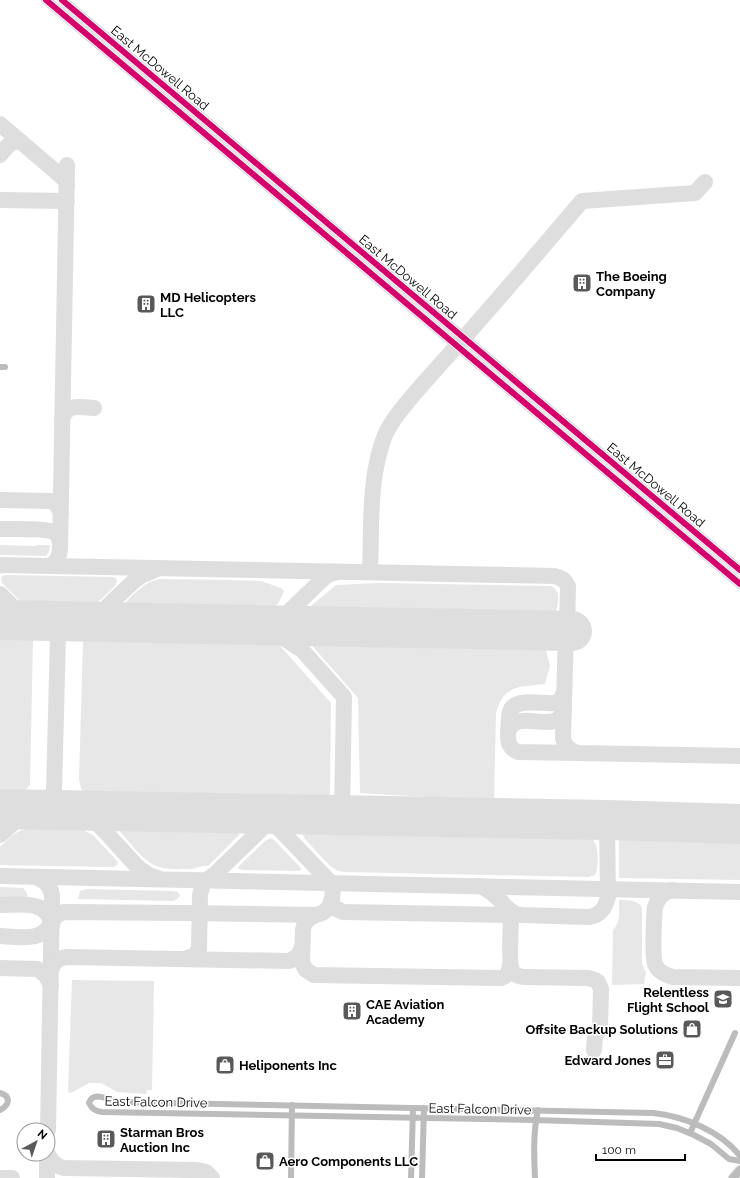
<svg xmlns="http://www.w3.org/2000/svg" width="740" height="1178" font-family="Raleway,sans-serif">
	<rect width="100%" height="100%" fill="#fff"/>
	<g fill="#e7e7e7">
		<path d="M0 545 36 546V545H50L49 552 46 556 0 555Z"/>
		<path d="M6 575 113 577 116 578 117 581 115 586 93 607 27 605 23 604 2 583 1 577 3 576Z"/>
		<path d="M159 579 228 580 261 581 281 588 284 591 279 602 271 611 129 608 125 606 124 604 126 602C136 592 145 582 159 579Z"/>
		<path d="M378 583 551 586C561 589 559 605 555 613L549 616 305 611 336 585Z"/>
		<path d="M0 634H25L33 640 30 785C23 795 11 792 0 791Z"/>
		<path d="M95 636 177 639H274L331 703 330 795 88 794 81 789 79 779 83 642 87 637Z"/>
		<path d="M308 641 527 644 546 650 550 666 545 684C520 687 504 684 496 713L494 801 360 793 358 698Z"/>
		<path d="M36 827 74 828 85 831 93 835 118 862C117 866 115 867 111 867L0 865V847C11 836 19 828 36 827Z"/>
		<path d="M124 829 235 831H237L239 835 208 866C202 865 196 869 190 869 180 869 168 870 159 867 145 863 132 845 122 834L120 832Z"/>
		<path d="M305 832 589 838 593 840C599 847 599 867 595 875L588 877 345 872 338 871 330 866 304 838 302 833Z"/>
		<path d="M271 838 274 840 301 868 302 869 299 871 243 870 238 869 239 866 265 841Z"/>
		<path d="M619 840 740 841V880L619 878Z"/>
		<path d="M0 887 23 888 27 893V898H0Z"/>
		<path d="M87 889 173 891 178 892 180 896 177 899 173 901 78 899 80 891Z"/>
		<path d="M619 900C627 900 639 900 642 908V962L644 969 646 972 644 984 612 985 613 930C621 923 619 910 619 900Z"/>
		<path d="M72 980 154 981 152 1090H147L146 1094 117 1092 101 1083H89L71 1093 68 1092Z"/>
	</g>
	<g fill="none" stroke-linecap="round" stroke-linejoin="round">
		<g stroke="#dedede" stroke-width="16">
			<path d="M0 124 62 177 66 181 67 187"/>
			<path d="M0 155C6 148 11 139 21 142"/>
			<path d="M0 200 67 201"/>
			<path d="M62 419C67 403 81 407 94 408"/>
			<path d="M0 500 51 501 56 504 61 512"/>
			<path d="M0 529C11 529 46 528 54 532 59 535 60 541 60 546"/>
			<path d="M0 565 554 576C561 577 565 580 568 586L567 631"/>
			<path d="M50 566C57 562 59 557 60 549L67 165"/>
			<path d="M370 572C372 526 368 478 385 435 391 421 400 411 409 400 424 382 440 365 455 348 498 300 540 250 582 201L695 193 705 182"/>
			<path d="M0 594 20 614 30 620"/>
			<path d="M40 621C49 624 54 626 58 636"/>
			<path d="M91 622 134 581 141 576 155 570"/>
			<path d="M264 625 302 650 344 697 342 815"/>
			<path d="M264 625 273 623 279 621 325 577 330 574 337 572"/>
			<path d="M566 631 563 738C565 747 570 751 578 753L740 756"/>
			<path d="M564 692 561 699 556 703C544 705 514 696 510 712 508 719 509 727 508 734 508 743 509 748 518 752L578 753"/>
			<path d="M508 732C516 706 557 737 564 710"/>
			<path d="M54 791C58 803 62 807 75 809 78 810 81 810 84 812 105 828 121 851 140 869L149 875 158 878"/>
			<path d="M0 835 28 810 46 805 52 799 54 791 58 636C64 626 68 624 79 621"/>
			<path d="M0 876 740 892"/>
			<path d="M34 877C44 879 50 885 52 895L48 1130"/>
			<path d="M479 886C490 889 509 906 511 918 511 928 508 965 513 972 516 976 520 977 525 977L588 978 595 980 598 982 601 989 600 1027 595 1037 594 1050"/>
			<path d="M672 890C663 892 658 898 655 907 654 917 652 955 655 964 658 972 665 975 673 977L740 978"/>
			<path d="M331 901 335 908 343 912 511 915"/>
			<path d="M0 905C19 905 48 899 52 925"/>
			<path d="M507 908 515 914 521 915 589 917C601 915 605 908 608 897L607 820"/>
			<path d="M315 915C308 919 304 922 303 930L302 963 306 970 314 975 501 978C508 976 509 972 510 965"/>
			<path d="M52 925C53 918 57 913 65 912L184 913 315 915C331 913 335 897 331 883L265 814"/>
			<path d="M0 936C19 937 48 943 52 918"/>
			<path d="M184 959 194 956 199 949 200 895 203 883 215 874 277 814"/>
			<path d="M0 968 37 969C45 973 48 978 51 986"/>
			<path d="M51 970C54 961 59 958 67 957L289 961 298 956 302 947"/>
			<path d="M48 1154C51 1162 56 1166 64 1168L197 1170 206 1172 212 1178"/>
			<path d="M0 1178H12"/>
			<path d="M47 1178V1154"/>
		</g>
		<g stroke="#dedede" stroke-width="40">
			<path d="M0 620 572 631"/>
			<path d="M0 809 607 820 740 824"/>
		</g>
		<g stroke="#dbdbdb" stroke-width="10">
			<g id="major">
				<path d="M46 0 740 584"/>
				<path d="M62 0 740 570"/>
				<path d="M733 1178 740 1170"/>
			</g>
		</g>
		<g stroke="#bcbcbc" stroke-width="6">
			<path d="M0 367H5"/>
			<path d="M0 1093C11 1096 10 1105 0 1110"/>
			<path d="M690 1133 735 1033"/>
			<path d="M740 1156C721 1131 683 1116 653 1113L118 1102C109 1100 93 1090 89 1103 92 1109 95 1111 102 1112L535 1120 659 1124 677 1128 694 1135 711 1144 729 1159 740 1161"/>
			<path d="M291 1178 292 1105"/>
			<path d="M411 1178 413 1108"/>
			<path d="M422 1178 424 1108"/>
			<path d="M535 1178C534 1156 533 1132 538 1110"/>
		</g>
		<use href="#major" stroke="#bcbcbc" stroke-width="8"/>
		<g stroke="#fff" stroke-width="8">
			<g id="cycleway">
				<path d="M46 0 740 584"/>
				<path d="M62 0 740 570"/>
			</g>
		</g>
		<use href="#cycleway" stroke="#d6006c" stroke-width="6"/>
	</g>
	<defs>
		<g id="building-square" transform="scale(1)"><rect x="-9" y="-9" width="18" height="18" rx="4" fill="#595959" stroke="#fff"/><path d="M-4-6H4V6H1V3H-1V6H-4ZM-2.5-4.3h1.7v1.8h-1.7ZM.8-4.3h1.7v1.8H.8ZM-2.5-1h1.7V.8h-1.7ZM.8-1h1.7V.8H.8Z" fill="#fff"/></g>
		<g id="school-square" transform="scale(1)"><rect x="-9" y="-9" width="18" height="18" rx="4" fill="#595959" stroke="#fff"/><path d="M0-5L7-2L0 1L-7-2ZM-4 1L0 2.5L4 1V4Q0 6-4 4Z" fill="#fff"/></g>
		<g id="shop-square" transform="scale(1)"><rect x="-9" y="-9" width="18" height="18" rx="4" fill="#595959" stroke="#fff"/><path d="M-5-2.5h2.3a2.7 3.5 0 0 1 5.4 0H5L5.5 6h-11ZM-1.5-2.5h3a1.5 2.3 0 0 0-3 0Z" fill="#fff"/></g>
		<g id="office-square" transform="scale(1)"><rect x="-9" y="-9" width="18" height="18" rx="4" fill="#595959" stroke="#fff"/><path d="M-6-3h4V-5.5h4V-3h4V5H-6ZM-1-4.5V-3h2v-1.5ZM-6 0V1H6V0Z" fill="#fff"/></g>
	</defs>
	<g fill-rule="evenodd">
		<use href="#building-square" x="582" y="283"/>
		<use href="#building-square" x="146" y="304"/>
		<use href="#school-square" x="723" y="999"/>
		<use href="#building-square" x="352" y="1011"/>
		<use href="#shop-square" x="692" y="1029"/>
		<use href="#office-square" x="665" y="1060"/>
		<use href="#shop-square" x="225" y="1065"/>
		<use href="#building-square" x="106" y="1139"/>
		<use href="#shop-square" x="265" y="1161"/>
	</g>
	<g text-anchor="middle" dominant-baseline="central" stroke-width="3" stroke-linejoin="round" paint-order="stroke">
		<g font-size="13" fill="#000" stroke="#fff">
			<text transform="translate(160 68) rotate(40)">East McDowell Road</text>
			<text transform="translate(408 277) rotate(40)">East McDowell Road</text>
			<text transform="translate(656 485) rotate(40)">East McDowell Road</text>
			<text transform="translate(156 1102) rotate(1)">East Falcon Drive</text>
			<text transform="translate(480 1109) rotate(1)">East Falcon Drive</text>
		</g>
		<g font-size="13" font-weight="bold" fill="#000" stroke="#fff" text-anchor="start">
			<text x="596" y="276">The Boeing<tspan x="596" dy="15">Company</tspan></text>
			<text x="160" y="297">MD Helicopters<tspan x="160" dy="15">LLC</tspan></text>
			<text x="709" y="992" text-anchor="end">Relentless<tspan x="709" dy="15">Flight School</tspan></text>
			<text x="366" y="1004">CAE Aviation<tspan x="366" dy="15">Academy</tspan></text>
			<text x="678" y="1029" text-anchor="end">Offsite Backup Solutions</text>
			<text x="651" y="1060" text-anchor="end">Edward Jones</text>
			<text x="239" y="1065">Heliponents Inc</text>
			<text x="120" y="1132">Starman Bros<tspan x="120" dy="15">Auction Inc</tspan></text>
			<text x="279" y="1161">Aero Components LLC</text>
		</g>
	</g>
	<g transform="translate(36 1142) rotate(40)"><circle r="19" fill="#ffffff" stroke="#999999"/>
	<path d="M0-3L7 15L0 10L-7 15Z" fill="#595959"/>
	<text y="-6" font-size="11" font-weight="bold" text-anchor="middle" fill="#000000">N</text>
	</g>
	<path d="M596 1154v6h89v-6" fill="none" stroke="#000000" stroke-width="2"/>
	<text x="602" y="1154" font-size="12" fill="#000000" stroke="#ffffff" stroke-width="3" paint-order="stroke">100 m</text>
</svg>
